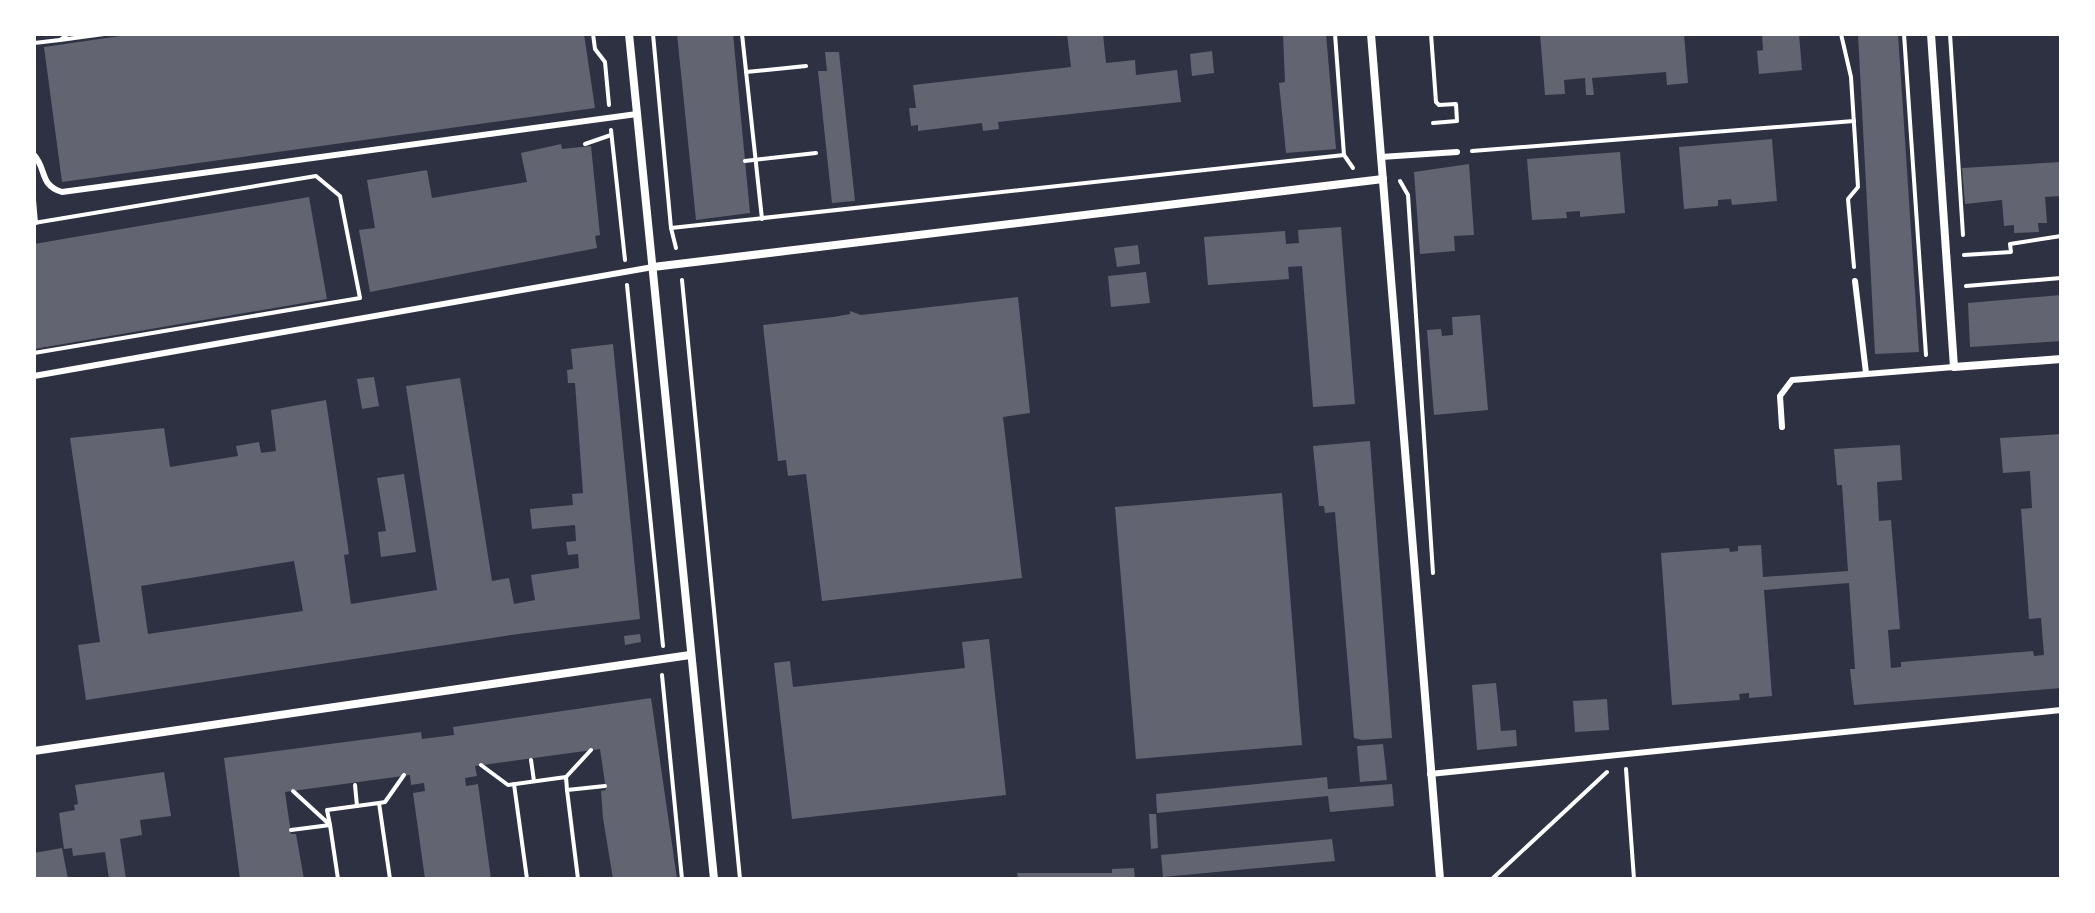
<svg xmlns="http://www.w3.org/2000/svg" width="2095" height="913" font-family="Cabin,sans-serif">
	<rect width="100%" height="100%" fill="#2d3142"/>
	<g fill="#626471" fill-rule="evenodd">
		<path d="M134 34H584L595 108 62 182 44 47Z"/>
		<path d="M677 34H733L750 213 696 220Z"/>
		<path d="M1067 34H1103L1106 63 1135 60 1136 75 1177 70 1181 102 998 122 999 129 983 131 982 123 918 131V125L911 126 909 108H916L913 85 1071 67Z"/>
		<path d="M1283 34H1326L1336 149 1286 153 1279 83 1285 82Z"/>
		<path d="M1540 34H1684L1688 83 1667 85 1666 72 1592 78 1594 95H1586L1585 78 1564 80 1565 94 1545 95Z"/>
		<path d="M1762 34H1799L1802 70 1759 74 1757 51 1763 50Z"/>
		<path d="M1858 34H1898L1919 352 1875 354Z"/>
		<path d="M1212 51 1214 73 1192 76 1190 54Z"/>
		<path d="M825 52H839L855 201 832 203 818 71H827Z"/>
		<path d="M1772 139 1777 201 1732 205 1731 199 1718 200V206L1684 209 1679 147Z"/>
		<path d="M561 144 562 149 591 146 600 235 595 236 597 248 370 292 359 230 375 228 367 180 427 170 432 198 527 182 521 153Z"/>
		<path d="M1620 152 1625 213 1580 217V211L1566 212 1567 218 1532 220 1527 159Z"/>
		<path d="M2061 162V196L2045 197 2047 223H2038L2039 232 2014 233V225L2004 226 2002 200 1965 204 1962 168Z"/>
		<path d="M1469 164 1474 235 1454 236 1455 251 1420 254 1414 172Z"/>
		<path d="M309 197 327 299 34 349V244Z"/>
		<path d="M1341 227 1355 404 1313 407 1302 266 1288 267 1289 279 1208 285 1204 237 1285 231 1286 244 1299 243 1298 230Z"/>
		<path d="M1138 245 1140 264 1117 267 1114 248Z"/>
		<path d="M1146 272 1150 303 1111 307 1108 276Z"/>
		<path d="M2061 295V341L1970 347 1968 303Z"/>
		<path d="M1018 297 1030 413 1003 417 1022 578 822 601 806 474 788 476 786 460 778 461 763 325 833 317 850 314V311L861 315Z"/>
		<path d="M1480 315 1488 410 1434 415 1427 330 1441 329 1442 336 1453 335 1452 317Z"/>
		<path d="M613 344 640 619 518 634 86 700 78 645 100 642 70 438 164 428 170 467 238 456 236 446 259 442 261 453 276 451 271 410 326 400 349 554 344 555 351 604 437 590 406 386 460 378 492 581 509 578 514 604 535 600 531 575 579 568 578 554 568 555 566 542 576 541 575 525 532 529 530 509 573 505 572 494 583 493 575 383H568L567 370 573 369 571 349ZM294 561 303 611 148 634 141 586Z"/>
		<path d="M374 377 379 406 362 409 357 379Z"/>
		<path d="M2061 434V688L1854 705 1850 669H1855L1849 583 1764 590 1772 696 1749 698V693L1739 694 1740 700 1672 705 1661 553 1729 548 1730 552 1738 551V546L1761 545 1763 577 1848 571 1842 485H1837L1834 449 1900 445 1902 480 1877 482 1879 521 1891 520 1900 629 1888 630 1891 668 1901 667V662L2033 651 2034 656 2044 655 2041 618 2029 619 2021 509 2032 508 2030 471 2003 473 2000 438Z"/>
		<path d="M1370 441 1392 738 1362 740 1354 738 1335 512 1325 513 1324 506H1319L1313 446Z"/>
		<path d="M404 474 416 552 381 557 378 532 386 531 377 478Z"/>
		<path d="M1282 493 1302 745 1136 759 1115 507Z"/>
		<path d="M640 634 641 642 625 645 624 636Z"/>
		<path d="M989 639 1006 795 792 819 774 663 790 661 793 687 965 668 962 642Z"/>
		<path d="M1496 683 1501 731 1516 730 1517 746 1477 750 1472 685Z"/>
		<path d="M651 698 677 879H613L603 818 601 791 606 790 600 749 475 766 477 776 465 778 466 786 478 784 491 879H425L413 793 425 791 424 783 411 785 410 775 285 792 291 834H296L304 879H240L224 758 421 732 422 739 454 735 453 727Z"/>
		<path d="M1607 699 1609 730 1575 732 1573 701Z"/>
		<path d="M1383 744 1387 780 1360 782 1357 746Z"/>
		<path d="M164 772 171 816 140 820 142 835 120 839 126 879H109L105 852 73 856 72 848 64 849 59 813 75 810 74 805 78 804 75 785Z"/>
		<path d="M1327 777 1328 789 1392 784 1394 806 1330 812 1328 796 1157 813 1156 794Z"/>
		<path d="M1149 814H1156L1158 848 1151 849Z"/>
		<path d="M1332 839 1335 861 1163 877 1161 855Z"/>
		<path d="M62 848 68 879H34V853Z"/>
		<path d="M1134 868 1135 879H1018L1017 873H1112V869Z"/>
	</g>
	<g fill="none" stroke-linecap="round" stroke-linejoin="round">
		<g stroke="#fff" stroke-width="4">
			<path d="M593 34 595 49 605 62 609 105"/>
			<path d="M653 34 671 228 676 248"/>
			<path d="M742 34 762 219"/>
			<path d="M1335 34 1344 155 1353 168"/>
			<path d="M1431 34 1436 102 1439 105 1456 104 1457 121 1433 123"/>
			<path d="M1841 34 1851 77 1858 187 1848 199 1854 267"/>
			<path d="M1904 34 1926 355"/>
			<path d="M1950 34 1963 235"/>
			<path d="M60 40 104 34"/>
			<path d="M34 43 60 40 68 34"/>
			<path d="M746 72 806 66"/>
			<path d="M611 130 625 260"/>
			<path d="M585 144 611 135"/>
			<path d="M1472 151 1854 121"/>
			<path d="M745 161 816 153"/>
			<path d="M1400 181 1408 195 1433 573"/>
			<path d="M34 200 36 223"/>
			<path d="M34 223 316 176 340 196 360 298 34 353"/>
			<path d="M671 228 1344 155"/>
			<path d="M1964 255 2011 252 2010 244 2061 236"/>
			<path d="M682 280 740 879"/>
			<path d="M627 285 663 646"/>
			<path d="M1966 286 2061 278"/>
			<path d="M662 675 682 879"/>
			<path d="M531 760 534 781"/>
			<path d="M481 765 508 785 566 777 567 790"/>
			<path d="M1626 769 1634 879"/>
			<path d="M566 777 591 750"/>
			<path d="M514 784 527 879"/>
			<path d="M355 785 357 806"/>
			<path d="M293 791 330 825 327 810 379 803"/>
			<path d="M291 830 330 825 338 879"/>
			<path d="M390 879 379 803 385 802 404 775"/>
			<path d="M578 879 567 790 605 786"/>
			<path d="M1492 879 1607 772"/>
		</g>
		<g stroke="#fff" stroke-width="6">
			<path d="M34 155C47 169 39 185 62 192L637 114"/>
			<path d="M1381 157 1457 152"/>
			<path d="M1855 281 1866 373"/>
			<path d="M34 376 653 267"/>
			<path d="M1782 427 1780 396 1792 380 1954 367"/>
			<path d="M1430 774 2061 710"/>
		</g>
		<g stroke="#fff" stroke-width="8">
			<path d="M629 34 714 879"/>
			<path d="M1371 34 1440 879"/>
			<path d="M1931 34 1954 367 2061 359"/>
			<path d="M653 267 1383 179"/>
			<path d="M34 751 690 655"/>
		</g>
	</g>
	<rect width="2095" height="913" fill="none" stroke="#ffffff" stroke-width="72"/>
</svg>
